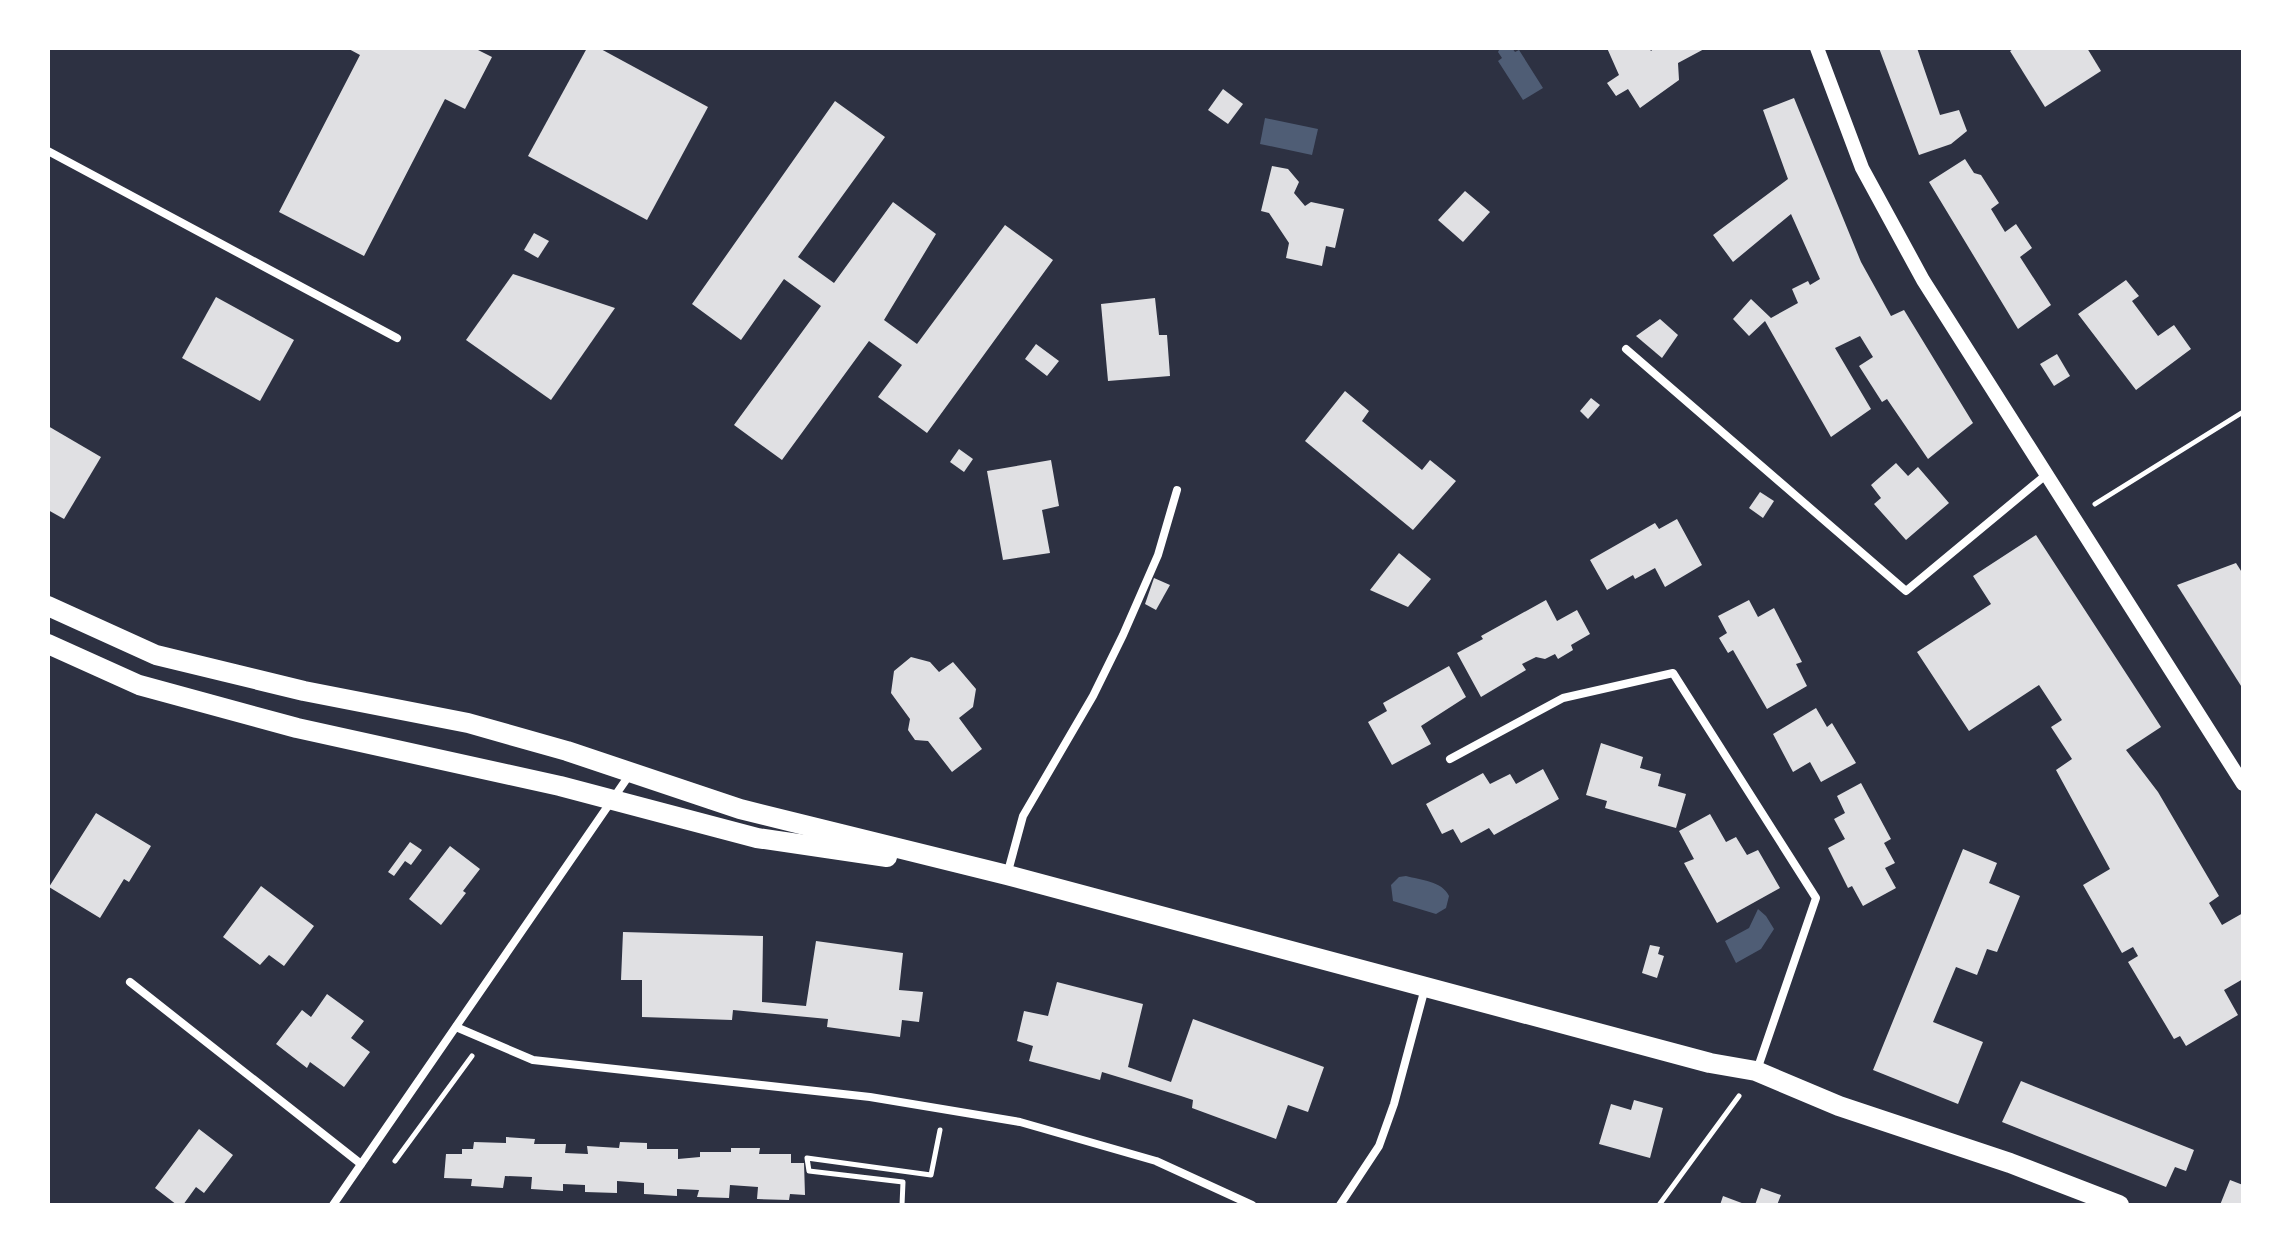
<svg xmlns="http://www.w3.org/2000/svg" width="2291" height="1253" font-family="Signika,sans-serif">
	<rect width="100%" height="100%" fill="#2d3142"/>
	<g fill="#4f5d75">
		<path d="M1500 48H1512L1515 52 1519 50 1543 88 1523 100 1498 61 1502 58 1498 52Z"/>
		<path d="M1265 118 1318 129 1312 155 1260 144Z"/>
		<path d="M1406 876C1421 880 1442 881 1449 896L1446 908 1436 914 1393 901 1391 885 1399 877Z"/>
		<path d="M1758 909 1766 916 1774 929 1761 949 1736 963 1725 941 1749 928Z"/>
	</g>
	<g fill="#e0e0e3">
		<path d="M347 48H474L492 57 465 109 445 99 364 256 279 212 360 55Z"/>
		<path d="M587 48H599L708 107 647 220 528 156Z"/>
		<path d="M1607 48H1649L1651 51 1654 48H1706L1678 63 1679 80 1640 108 1628 89 1616 96 1607 83 1619 75Z"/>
		<path d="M1879 48H1917L1940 115 1959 110 1967 131 1951 144 1919 155Z"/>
		<path d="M2015 48H2087L2101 71 2045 107 2010 51Z"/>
		<path d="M1223 89 1243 104 1228 124 1208 110Z"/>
		<path d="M1794 98 1861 262 1891 316 1904 310 1973 423 1928 459 1887 399 1882 402 1859 366 1873 357 1860 336 1835 348 1871 409 1831 437 1765 321 1749 336 1733 319 1751 299 1771 318 1798 303 1792 289 1808 281 1810 285 1820 279 1791 214 1733 262 1713 235 1788 179 1763 110Z"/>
		<path d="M835 101 885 137 798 257 834 283 893 202 936 234 884 320 917 344 1005 225 1053 260 927 433 878 397 902 365 869 341 782 460 734 425 821 306 784 279 741 340 692 304Z"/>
		<path d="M1965 159 1974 173 1981 175 1999 203 1991 209 2005 232 2016 224 2032 248 2020 257 2051 305 2018 329 1929 182Z"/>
		<path d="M1272 166 1288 169 1299 182 1294 193 1305 206 1311 202 1344 209 1335 248 1326 246 1322 266 1286 258 1289 243 1269 213 1261 211Z"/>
		<path d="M1465 191 1490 212 1463 242 1438 220Z"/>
		<path d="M534 233 549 241 538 258 524 250Z"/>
		<path d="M513 274 615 308 551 400 466 340Z"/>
		<path d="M2126 280 2139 296 2132 301 2158 336 2174 325 2191 349 2136 390 2078 314Z"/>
		<path d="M216 297 294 340 260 401 182 358Z"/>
		<path d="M1155 298 1159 335H1167L1170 376 1108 381 1101 304Z"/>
		<path d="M1660 319 1678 335 1662 358 1636 336Z"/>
		<path d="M1036 344 1059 361 1047 376 1025 359Z"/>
		<path d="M2057 354 2070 376 2054 386 2040 364Z"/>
		<path d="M1345 391 1369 411 1362 421 1422 470 1430 460 1456 481 1413 530 1305 441Z"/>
		<path d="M1591 398 1600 405 1588 419 1580 411Z"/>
		<path d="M48 426 101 457 64 519 48 510Z"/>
		<path d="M959 449 973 459 964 472 950 462Z"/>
		<path d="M1051 460 1059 506 1042 510 1050 553 1003 560 987 471Z"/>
		<path d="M1896 463 1908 476 1918 467 1949 503 1906 540 1874 504 1881 498 1871 485Z"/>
		<path d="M1760 492 1774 501 1763 518 1749 508Z"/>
		<path d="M1677 519 1702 565 1665 587 1655 568 1635 579 1633 575 1607 590 1590 560 1655 523 1659 529Z"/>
		<path d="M2036 535 2161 727 2126 750 2158 792 2219 896 2209 903 2222 925 2243 913V979L2224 990 2238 1015 2186 1046 2180 1036 2174 1039 2128 962 2138 956 2133 947 2122 953 2083 885 2110 869 2056 770 2072 759 2051 727 2062 720 2039 685 1969 731 1917 652 1991 604 1973 576Z"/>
		<path d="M1399 553 1431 579 1408 607 1370 590Z"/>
		<path d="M2236 563 2243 574V689L2177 585Z"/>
		<path d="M1154 578 1170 585 1156 610 1145 604Z"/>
		<path d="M1546 600 1557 621 1577 610 1590 634 1571 645 1573 650 1558 659 1555 654 1545 659 1536 657 1522 664 1526 670 1481 697 1457 653 1483 639 1481 636Z"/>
		<path d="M1749 600 1758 617 1774 608 1802 662 1796 664 1807 686 1767 709 1733 650 1728 653 1719 638 1727 633 1718 616Z"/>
		<path d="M911 657 930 662 939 672 953 662 976 689 973 707 959 718 982 749 952 772 928 741 915 740 908 730 910 719 891 693 894 671Z"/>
		<path d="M1449 666 1466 697 1421 726 1431 744 1392 765 1368 722 1387 711 1383 703Z"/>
		<path d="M1816 708 1827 727 1832 723 1856 763 1821 782 1810 762 1793 772 1773 734Z"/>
		<path d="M1601 743 1643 757 1640 768 1661 774 1658 786 1686 794 1676 828 1605 808 1607 801 1586 795Z"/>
		<path d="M1543 769 1559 799 1494 835 1489 828 1461 843 1453 829 1442 834 1426 804 1483 773 1490 784 1510 774 1516 784Z"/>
		<path d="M1861 783 1891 839 1884 843 1895 863 1885 868 1896 888 1863 906 1852 886 1848 888 1828 848 1845 839 1834 819 1845 813 1837 796Z"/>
		<path d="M96 813 151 846 129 882 124 879 100 918 49 887Z"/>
		<path d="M1710 814 1726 842 1736 837 1747 855 1758 850 1780 888 1717 923 1684 863 1694 859 1679 831Z"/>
		<path d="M410 842 422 850 411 865 405 861 394 876 388 872Z"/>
		<path d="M450 846 480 869 463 891 466 893 441 925 409 899Z"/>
		<path d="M1963 849 1997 863 1989 883 2020 896 1997 952 1987 949 1977 975 1956 967 1933 1022 1983 1042 1958 1104 1873 1070Z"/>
		<path d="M261 886 314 926 284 966 269 955 260 965 223 937Z"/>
		<path d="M623 932 763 936 762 1002 806 1006 816 941 903 953 899 990 923 992 919 1022 902 1020 900 1037 827 1027 828 1019 733 1010 732 1020 642 1017V980H621Z"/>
		<path d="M1650 945 1660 947 1658 954 1664 956 1657 978 1642 973Z"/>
		<path d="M1057 982 1143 1004 1128 1067 1171 1082 1193 1019 1324 1067 1308 1112 1288 1105 1276 1139 1192 1108 1193 1100 1181 1096 1102 1072 1100 1080 1029 1061 1033 1046 1017 1041 1024 1011 1048 1016Z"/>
		<path d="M327 994 364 1021 351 1038 370 1052 344 1087 310 1062 307 1068 276 1044 302 1010 311 1017Z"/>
		<path d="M2021 1081 2194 1150 2186 1171 2175 1167 2166 1187 2002 1122Z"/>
		<path d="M1634 1100 1663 1108 1650 1158 1599 1144 1611 1104 1631 1110Z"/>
		<path d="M199 1129 233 1155 204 1193 196 1187 183 1205H177L155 1188Z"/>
		<path d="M506 1137 535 1139 534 1144H566L565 1153 588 1154 587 1146 619 1148 620 1142 647 1143V1149H678V1159L700 1157V1152H731V1148H760L759 1154H791V1163H804L805 1195 790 1194 789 1200 757 1199 758 1187 730 1185 729 1198 697 1197 699 1190 677 1189V1196L644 1194V1183L617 1181V1193L585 1192V1185L563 1184V1191L531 1189 532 1177 505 1176 503 1188 471 1186 472 1179 444 1178 446 1154H462V1149H473L474 1142 506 1143Z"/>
		<path d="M2230 1180 2243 1185V1205H2220Z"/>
		<path d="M1761 1188 1781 1195 1777 1205H1755Z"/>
		<path d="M1723 1196 1747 1205H1720Z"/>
	</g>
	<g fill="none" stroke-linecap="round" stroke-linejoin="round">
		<g stroke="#fff" stroke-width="5">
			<path d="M2095 504 2243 412"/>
			<path d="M395 1161 472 1056"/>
			<path d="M902 1205 903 1182 809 1171 807 1158 931 1175 940 1130"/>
			<path d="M1659 1205 1739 1096"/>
		</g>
		<g stroke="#fff" stroke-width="8">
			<path d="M48 151 397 338"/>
			<path d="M1626 349 1906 591 2047 474"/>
			<path d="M1450 759 1563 698 1673 673 1816 898 1757 1070"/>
			<path d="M1007 875 1023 816 1093 696 1123 635 1158 555 1177 490"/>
			<path d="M130 982 361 1164"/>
			<path d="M456 1027 533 1060 870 1097 1020 1122 1156 1161 1252 1205"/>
			<path d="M333 1205 630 774"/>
			<path d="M1340 1205 1379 1146 1394 1104 1425 988"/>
		</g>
		<path stroke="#fff" stroke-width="14" d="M1817 48 1862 168 1923 280 2243 784"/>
		<g stroke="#fff" stroke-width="20">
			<path d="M48 606 156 655 304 691 468 723 567 751 740 809 1007 875 1710 1063 1756 1071 1839 1106 2010 1163 2119 1205"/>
			<path d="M48 644 139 685 297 728 560 786 757 838 887 857"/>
		</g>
	</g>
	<rect width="2291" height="1253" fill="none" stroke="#ffffff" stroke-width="100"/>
</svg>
